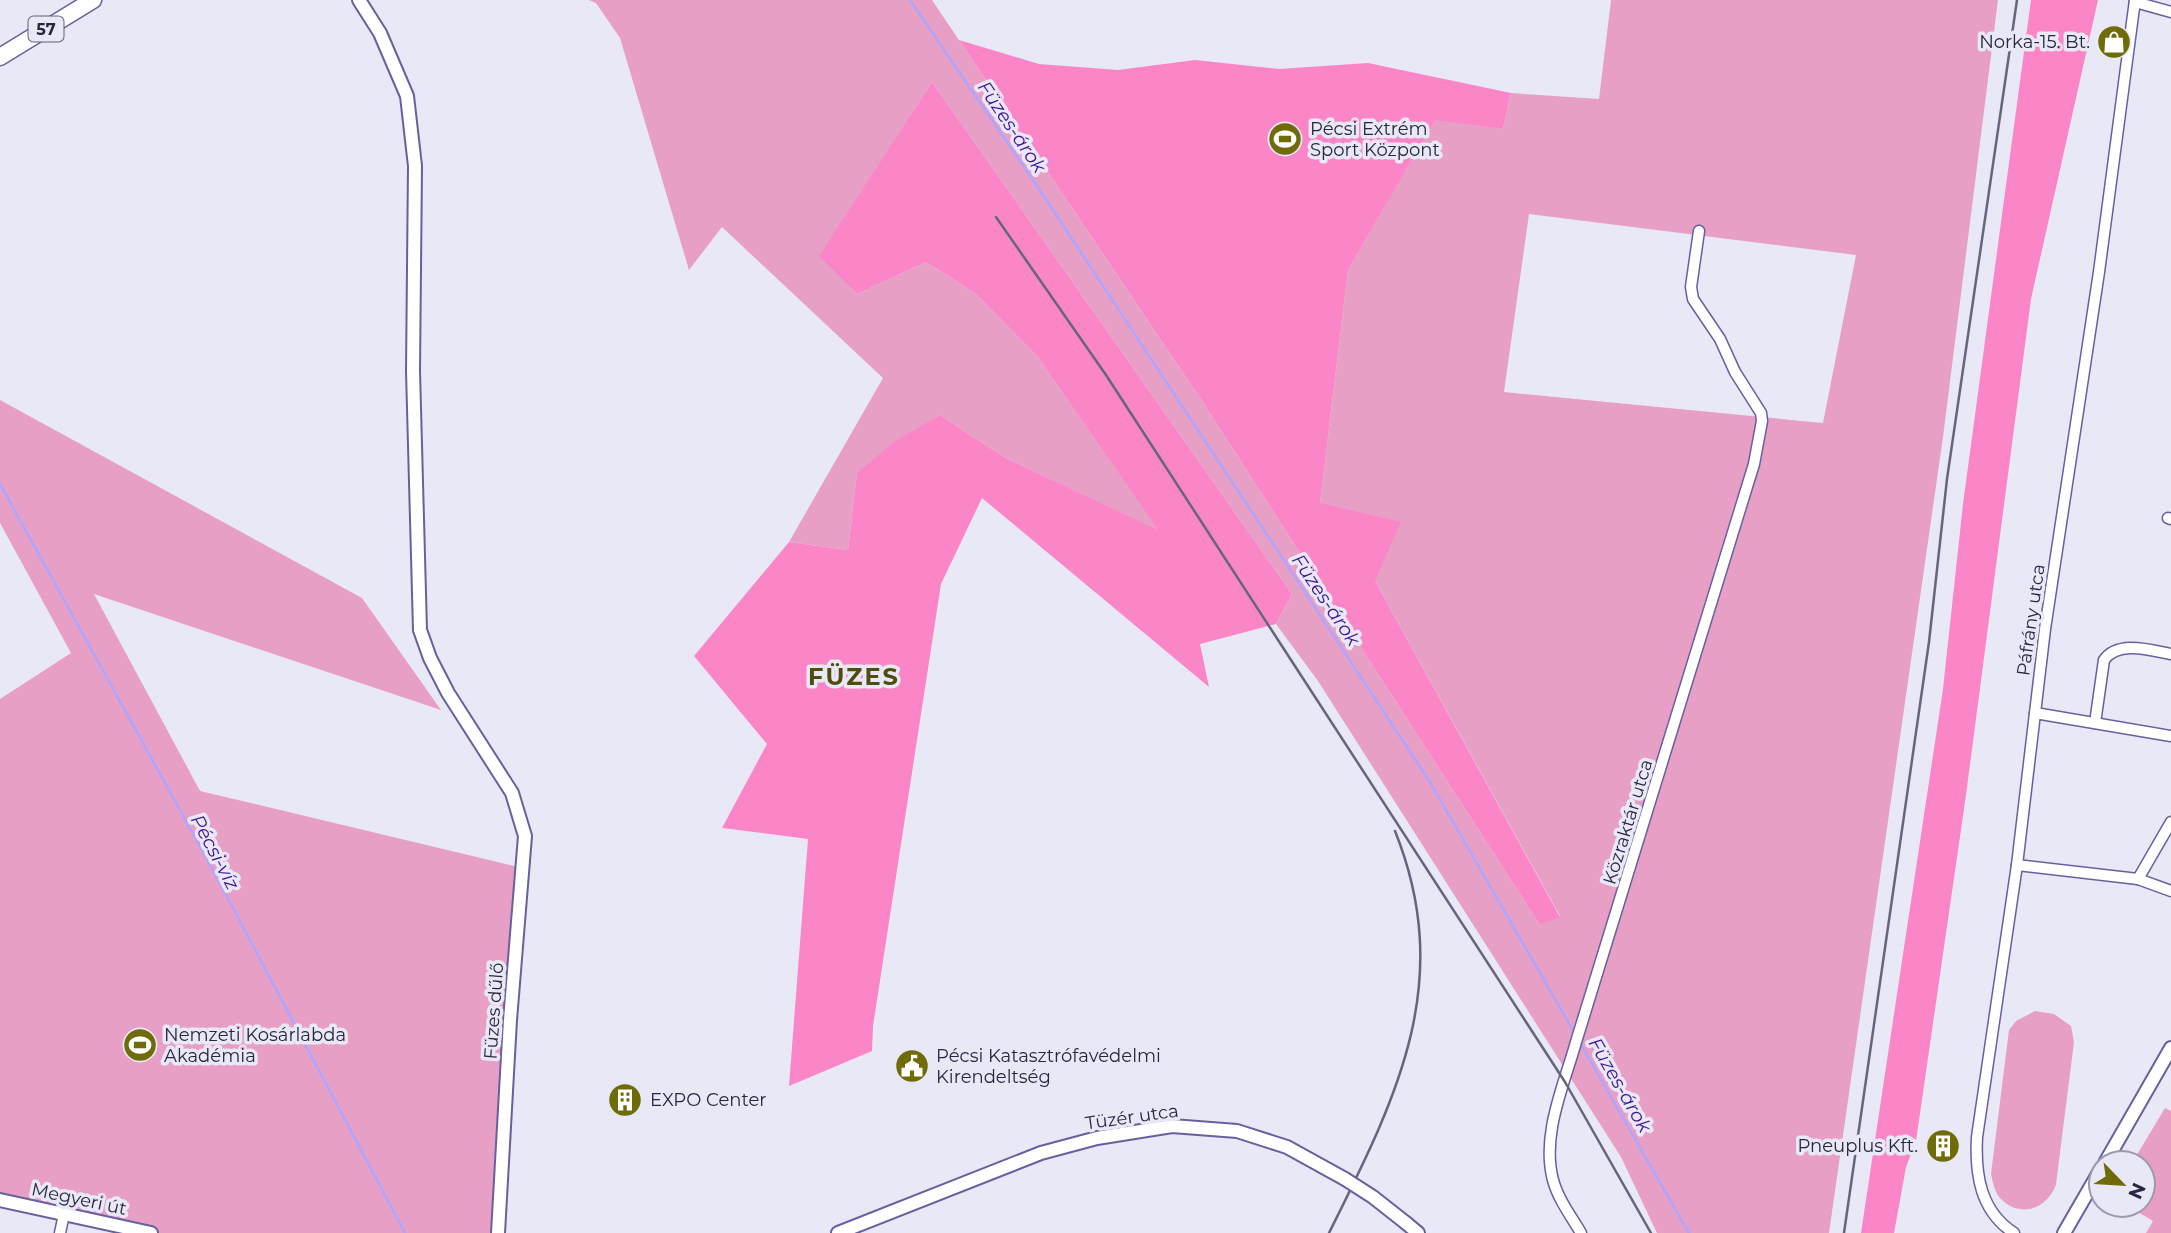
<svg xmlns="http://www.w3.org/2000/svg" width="2171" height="1233" font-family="Montserrat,sans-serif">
	<rect width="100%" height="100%" fill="#e8e8f6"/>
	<g fill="#e89fc5" fill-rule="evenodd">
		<path d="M589 0H932L1202 401 1540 925 1560 916 1375 581 1320 503 1348 270 1435 119 1503 129 1511 93 1599 99 1611 0H1998L1943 437 1829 1233H1657L1621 1157 1318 681 1276 624 1292 594 932 82 820 256 857 294 926 262 976 294 1037 356 1159 531 1004 457 940 415 857 473 848 550 789 542 883 378 722 227 689 270 620 38 596 3ZM1529 214 1856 255 1823 423 1504 392Z"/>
		<path d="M0 400 362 598 441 710 94 594 200 791 523 868 500 1233H151L0 1200V699L71 653 0 523Z"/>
		<path d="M2035 1011 2054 1014 2071 1026 2074 1042 2056 1184C2049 1207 2022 1219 2002 1200 1995 1194 1993 1183 1991 1174L2009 1030 2016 1021Z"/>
		<path d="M2165 1108 2171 1111V1233H2146L2153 1221 2126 1205H2143V1163H2132Z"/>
	</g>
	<g fill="#fa86c7">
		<path d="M2031 0H2098L2031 299 1966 795 1916 1141 1906 1167 1894 1233H1861L1943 689 1963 504Z"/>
		<path d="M959 40 1039 64 1118 70 1195 60 1279 69 1368 63 1511 93 1503 129 1435 120 1348 270 1320 503 1401 522 1375 581 1560 917 1540 925 1202 401Z"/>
		<path d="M932 82 1292 594 1276 624 1200 644 1209 687 982 498 941 584 873 1026 872 1051 789 1086 808 839 722 828 767 744 694 656 789 542 848 550 857 473 894 442 940 415 1004 457 1158 530 1037 356 976 294 926 262 857 294 819 256Z"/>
	</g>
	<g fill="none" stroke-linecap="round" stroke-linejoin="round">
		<g stroke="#ada5ff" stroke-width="2.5">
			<path d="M910 0 1037 186 1430 782 1574 1032"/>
			<path d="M0 484 207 859 405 1233"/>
			<path d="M1579 1041 1689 1233"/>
		</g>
		<g stroke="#66619e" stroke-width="13">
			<g id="minor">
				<path d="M2135 2 2171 12"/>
				<path d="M2168 518 2171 519"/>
				<path d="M2035 713 2171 736"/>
				<path d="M2095 723 2104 660C2118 640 2150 650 2171 654"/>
				<path d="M2017 865 2138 879 2171 891"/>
				<path d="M2138 879 2171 822"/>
				<path d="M60 1233 64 1214"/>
				<path d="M1581 1233C1571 1216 1558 1199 1553 1180 1541 1135 1564 1085 1576 1042L1754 464 1762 421 1761 413 1735 372 1720 339 1693 299 1691 287 1699 231"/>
				<path d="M2014 1233C1980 1211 1975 1174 1977 1137L2017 865 2045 629 2099 272 2135 0"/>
			</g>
		</g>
		<g stroke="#66619e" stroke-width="16">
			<g id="tertiary">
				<path d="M359 0 380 33 407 96 415 166 413 371 420 630 430 658 448 693 512 793 525 836 510 1020 498 1233"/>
				<path d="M2105 1163 2171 1048"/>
				<path d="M0 1200 151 1233"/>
				<path d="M1406 1223 1418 1233"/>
				<path d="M838 1233 1041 1153 1097 1138 1172 1126 1237 1131 1287 1147 1345 1179"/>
				<path d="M2064 1233 2101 1169"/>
			</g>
		</g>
		<g stroke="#66619e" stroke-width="19">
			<path id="primary" d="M0 57 93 0"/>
		</g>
		<use href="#minor" stroke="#fff" stroke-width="10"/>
		<use href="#tertiary" stroke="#fff" stroke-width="12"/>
		<use href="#primary" stroke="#fff" stroke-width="16"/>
		<g stroke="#67657c" stroke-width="2.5">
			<path d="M996 217 1106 375 1565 1082 1651 1233"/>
			<path d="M1329 1233C1396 1098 1456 983 1395 831"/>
			<path d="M1844 1233 1929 642 1947 479 2017 0"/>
		</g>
		<g stroke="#66619e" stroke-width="16" stroke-linecap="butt">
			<path id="tertiary-bridge" d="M1345 1179 1373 1197 1406 1223"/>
		</g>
		<use href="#tertiary-bridge" stroke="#fff" stroke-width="12"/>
	</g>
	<defs>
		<g id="shop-disc" transform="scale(1.75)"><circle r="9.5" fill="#6f6b07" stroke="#e8e8f6"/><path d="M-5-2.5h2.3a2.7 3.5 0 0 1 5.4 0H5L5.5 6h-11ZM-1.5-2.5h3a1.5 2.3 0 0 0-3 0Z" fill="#fff"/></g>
		<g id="stadium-disc" transform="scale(1.75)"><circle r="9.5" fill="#6f6b07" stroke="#e8e8f6"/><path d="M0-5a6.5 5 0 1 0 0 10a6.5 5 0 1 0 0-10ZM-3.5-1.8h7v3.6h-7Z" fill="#fff"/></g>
		<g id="civic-disc" transform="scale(1.75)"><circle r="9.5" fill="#6f6b07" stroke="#e8e8f6"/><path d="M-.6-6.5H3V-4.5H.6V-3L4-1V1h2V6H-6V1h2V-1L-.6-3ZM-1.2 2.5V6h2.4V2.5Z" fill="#fff"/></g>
		<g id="building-disc" transform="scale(1.75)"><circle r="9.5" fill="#6f6b07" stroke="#e8e8f6"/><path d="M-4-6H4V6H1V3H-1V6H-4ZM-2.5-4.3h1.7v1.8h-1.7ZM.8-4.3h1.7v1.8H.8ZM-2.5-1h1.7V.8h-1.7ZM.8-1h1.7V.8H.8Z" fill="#fff"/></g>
	</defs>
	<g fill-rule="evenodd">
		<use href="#shop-disc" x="2114" y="42"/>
		<use href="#stadium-disc" x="1285" y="139"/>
		<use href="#stadium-disc" x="140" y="1045"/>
		<use href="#civic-disc" x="912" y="1066"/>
		<use href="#building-disc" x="625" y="1100"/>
		<use href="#building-disc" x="1943" y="1146"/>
	</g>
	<g text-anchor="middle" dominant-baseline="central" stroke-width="7" stroke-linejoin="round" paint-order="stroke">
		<rect fill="#e8e8f6" stroke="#626077" stroke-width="2" x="28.5" y="16.5" width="35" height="25" rx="5"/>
		<g font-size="16" font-weight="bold" fill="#292641">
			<text x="46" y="29">57</text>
		</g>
		<g font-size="18" fill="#292641" stroke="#e8e8f6" text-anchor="start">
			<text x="2090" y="42" text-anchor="end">Norka-15. Bt.</text>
			<text x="1310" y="129">Pécsi Extrém<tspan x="1310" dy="21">Sport Központ</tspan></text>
			<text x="164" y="1035">Nemzeti Kosárlabda<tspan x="164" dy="21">Akadémia</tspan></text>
			<text x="936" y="1056">Pécsi Katasztrófavédelmi<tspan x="936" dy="21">Kirendeltség</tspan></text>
			<text x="650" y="1100">EXPO Center</text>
			<text x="1918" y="1146" text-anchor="end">Pneuplus Kft.</text>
		</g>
		<g font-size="18" fill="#292641" stroke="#e8e8f6">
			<text transform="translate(2031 620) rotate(-82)">Páfrány utca</text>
			<text transform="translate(1628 822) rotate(-73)">Közraktár utca</text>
			<text transform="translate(494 1011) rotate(-86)">Füzes dűlő</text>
			<text transform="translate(1132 1117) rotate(-8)">Tüzér utca</text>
			<text transform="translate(79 1199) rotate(12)">Megyeri út</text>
		</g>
		<g font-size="19" font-style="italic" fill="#3e1296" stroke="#e8e8f6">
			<text transform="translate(1012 127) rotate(56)">Füzes-árok</text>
			<text transform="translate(1326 600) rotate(56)">Füzes-árok</text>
			<text transform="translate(215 852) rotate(62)">Pécsi-víz</text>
			<text transform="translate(1620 1085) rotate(60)">Füzes-árok</text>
		</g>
		<g font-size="24" font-weight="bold" letter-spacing="2" fill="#4f4c0e" stroke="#e8e8f6">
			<text x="854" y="676">FÜZES</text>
		</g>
	</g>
	<g transform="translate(2122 1184) rotate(115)"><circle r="33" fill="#e8e8f6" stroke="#9c9aae" stroke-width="2"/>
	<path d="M0-5L12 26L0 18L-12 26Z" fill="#6f6b07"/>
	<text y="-10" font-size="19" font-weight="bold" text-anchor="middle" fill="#292641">N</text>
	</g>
</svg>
